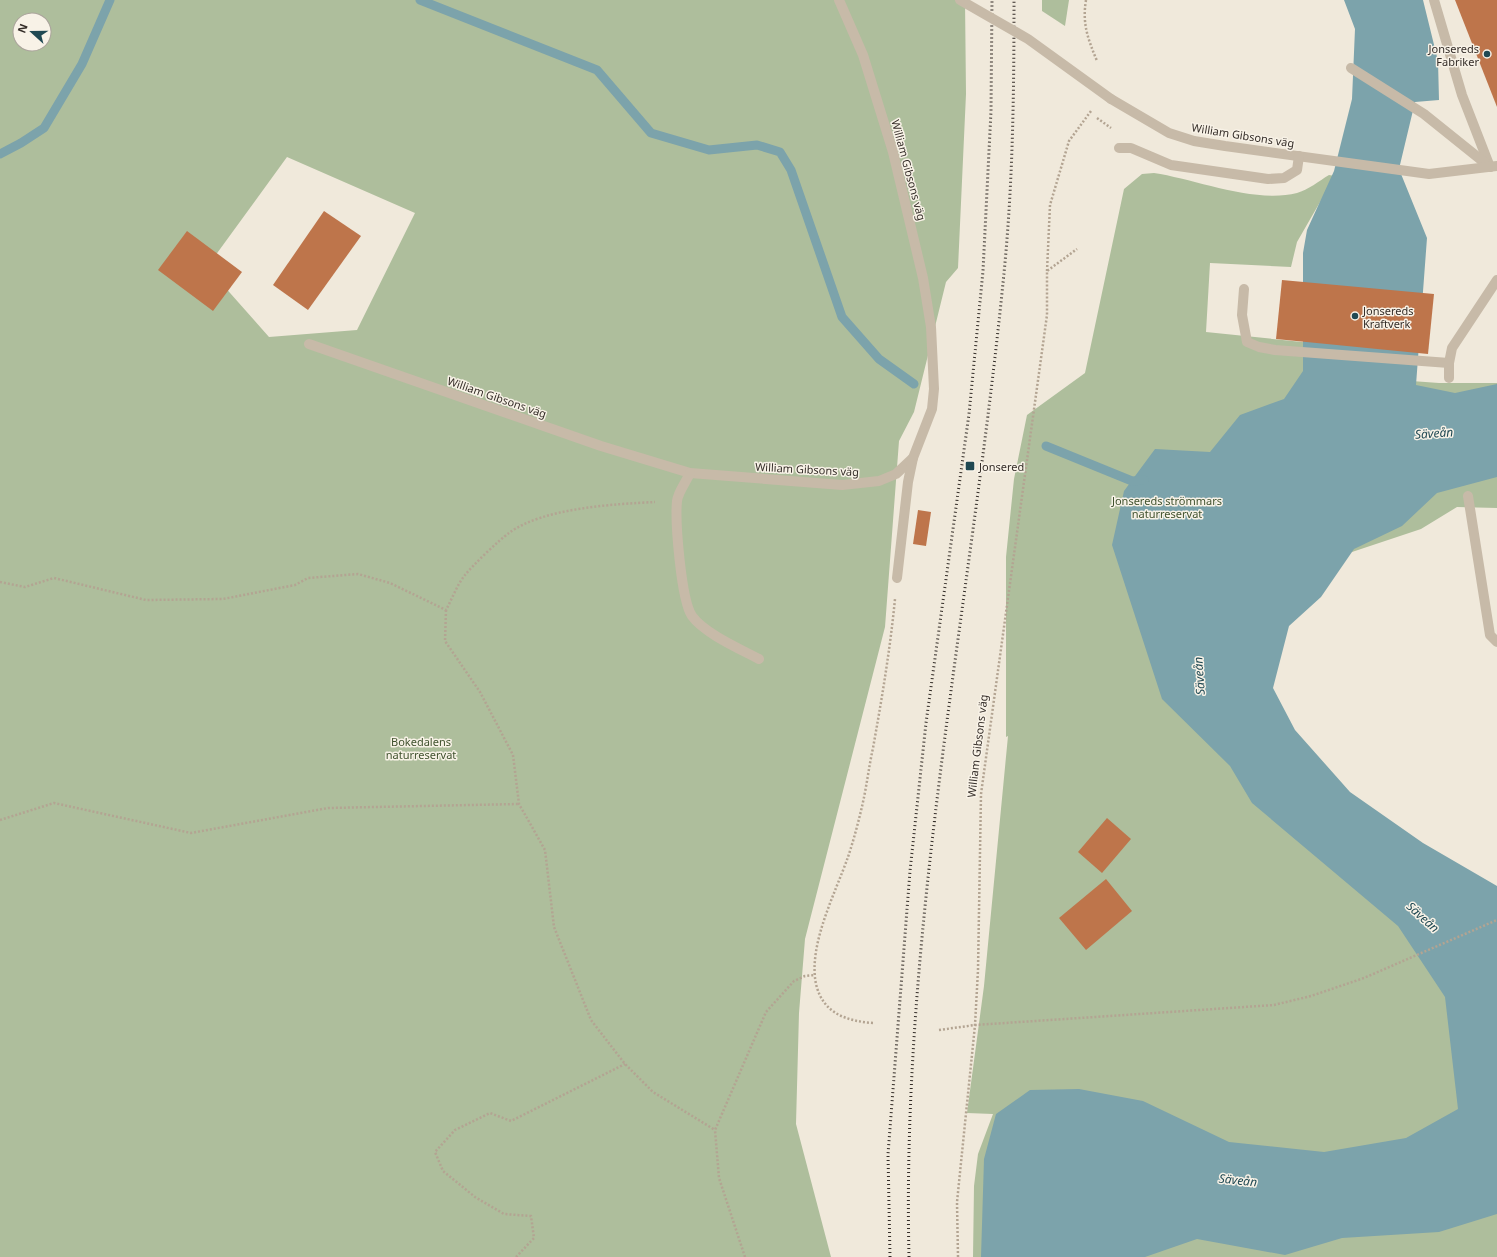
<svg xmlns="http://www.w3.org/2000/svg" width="1497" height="1257" font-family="'Noto Sans',sans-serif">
	<rect width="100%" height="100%" fill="#f0e9db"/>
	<g fill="#aebe9c" fill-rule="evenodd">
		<path d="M0 0H965L966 94 958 268 946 282 914 412 899 441 885 627 805 939 799 1013 796 1124 831 1257H0ZM20 20H44V44H20ZM287 157 415 213 357 330 269 337 207 267Z"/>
		<path d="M1042 0H1069L1065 26 1042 11Z"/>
		<path d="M1154 173C1195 179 1255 204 1297 193 1308 190 1319 181 1329 175L1335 176 1297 242 1291 267 1210 263 1206 332 1312 343 1370 378 1439 383H1497V508L1457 507 1421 529 1343 555 1270 622 1255 728 1497 910V1257H973L974 1186 978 1154 993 1114 967 1113 984 986 1008 736 1006 737V557L1014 479 1027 415 1085 373 1124 189 1142 174Z"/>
	</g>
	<path fill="#7ca3ab" d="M1344 0H1423L1438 61 1439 100 1415 102 1399 169 1427 238 1416 385 1455 393 1497 384V477L1437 493 1402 526 1354 549 1321 597 1289 626 1273 688 1295 730 1350 792 1423 843 1497 886V1214L1439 1232 1342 1238 1285 1255 1197 1239 1145 1257H981L984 1159 996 1114 1030 1090 1079 1089 1143 1101 1229 1142 1324 1152 1406 1138 1458 1109 1445 997 1398 926 1252 803 1230 766 1162 699 1112 545 1124 491 1155 449 1210 452 1240 415 1284 399 1303 371V253L1307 230 1334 171 1352 99 1355 29Z"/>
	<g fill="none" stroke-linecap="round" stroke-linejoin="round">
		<g stroke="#7ca3ab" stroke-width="9">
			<path d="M420 0 597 70 651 133 709 150 757 145 780 152 791 170 842 317 879 359 914 384"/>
			<path d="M0 154 21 143 44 128 82 64 110 0"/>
			<path d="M1046 446 1132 481 1144 480"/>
		</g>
	</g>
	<g fill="#be754b">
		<path d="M1455 0H1497V107Z"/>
		<path d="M324 211 361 236 308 310 273 285Z"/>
		<path d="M187 231 242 272 213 311 158 270Z"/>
		<path d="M1282 280 1434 294 1428 354 1276 339Z"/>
		<path d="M918 510 931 512 926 546 913 544Z"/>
		<path d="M1107 818 1131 839 1102 873 1078 852Z"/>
		<path d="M1106 879 1132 911 1086 950 1059 918Z"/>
	</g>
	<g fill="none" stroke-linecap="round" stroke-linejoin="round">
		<g stroke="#b3a492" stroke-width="2.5" stroke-dasharray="2 2" stroke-linecap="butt">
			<path d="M1086 0C1082 24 1088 39 1097 61"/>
			<path d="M1097 118 1111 128"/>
			<path d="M1047 271 1050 205 1069 141 1091 111"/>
			<path d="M0 582 25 587 54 578 146 600 223 599 295 585 308 578 358 574 390 583 446 610C452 599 457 585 465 575 473 565 499 540 509 533 542 508 615 504 655 502"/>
			<path d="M446 610 445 641 480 692 513 755 519 804 545 850 554 927 591 1020 625 1064 653 1092 715 1130"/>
			<path d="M0 820 54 803 191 833 328 808 519 804"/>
			<path d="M873 1023C847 1021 823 1014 816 984 808 945 835 894 848 857 854 839 859 820 863 802 867 784 869 766 873 748 882 698 890 650 895 599"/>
			<path d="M939 1030 975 1025 1274 1005 1311 996 1364 978 1497 920"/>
			<path d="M516 1257 534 1238 531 1216 504 1214 475 1197 443 1171 435 1152 455 1130 490 1113 511 1121 625 1064"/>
			<path d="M745 1257 719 1178 715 1130 766 1012 794 981 805 976 815 975"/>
			<path d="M958 1257 957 1202 975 1025 978 970 981 794 1047 315V271L1077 249"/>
		</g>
		<g stroke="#c7baa8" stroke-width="10">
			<path d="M1434 0 1462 95 1490 167"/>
			<path d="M1351 68 1424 114 1490 167"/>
			<path d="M1111 99 1169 133 1194 141 1225 146 1429 174 1497 166"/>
			<path d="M1119 148H1131L1171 165 1268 179 1284 178 1297 170 1299 156"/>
			<path d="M1244 289 1242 315 1247 342 1259 347 1275 350 1449 363"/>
			<path d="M309 344 601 446 690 473 842 485 879 481 896 474 913 458 932 409 934 389 931 327 923 278 893 152 863 55 839 0"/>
			<path d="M1449 378V363L1452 348 1497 280"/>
			<path d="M690 473C686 482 678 492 677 501 675 521 681 600 692 616 704 633 740 649 759 659"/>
			<path d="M1468 496 1490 635 1497 642"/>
			<path d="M897 578 908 482 913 458"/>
		</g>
		<g stroke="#342d28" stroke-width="3" stroke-dasharray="1 3" stroke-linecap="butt">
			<path d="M890 1257 888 1154 910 871 926 723 969 414 983 271 991 111 992 0"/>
			<path d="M909 1257C901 926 972 600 1004 273 1013 182 1014 91 1014 0"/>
		</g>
		<path stroke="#c7baa8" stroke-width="10" d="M960 0 1028 39 1111 99"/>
	</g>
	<g fill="#204953" stroke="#f8f2e7" stroke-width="1.5">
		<circle cx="1487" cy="54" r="4"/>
		<circle cx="1355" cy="316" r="4"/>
		<rect x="965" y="461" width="10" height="10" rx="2"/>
	</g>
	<g text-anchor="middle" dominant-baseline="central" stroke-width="3" stroke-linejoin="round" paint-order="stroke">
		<g font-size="11" fill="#342d28" stroke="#f8f2e7" text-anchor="start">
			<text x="1479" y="48" text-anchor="end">Jonsereds<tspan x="1479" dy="13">Fabriker</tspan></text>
			<text x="1363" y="310">Jonsereds<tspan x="1363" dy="13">Kraftverk</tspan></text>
			<text x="979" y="466">Jonsered</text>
		</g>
		<g font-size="11" fill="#342d28" stroke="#f8f2e7">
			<text transform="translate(1243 135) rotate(9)">William Gibsons väg</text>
			<text transform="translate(909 170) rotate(75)">William Gibsons väg</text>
			<text transform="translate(497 397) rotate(19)">William Gibsons väg</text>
			<text transform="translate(807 469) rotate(3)">William Gibsons väg</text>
			<text transform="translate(977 746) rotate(-83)">William Gibsons väg</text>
		</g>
		<g font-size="11" fill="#3f512d" stroke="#f8f2e7">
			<text x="1167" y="500">Jonsereds strömmars<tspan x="1167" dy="13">naturreservat</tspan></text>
			<text x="421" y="741">Bokedalens<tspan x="421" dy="13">naturreservat</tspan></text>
		</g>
		<g font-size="12" font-style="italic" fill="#204953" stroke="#f8f2e7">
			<text transform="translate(1434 433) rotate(-4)">Säveån</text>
			<text transform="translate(1199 676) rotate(-94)">Säveån</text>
			<text transform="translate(1423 917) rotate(42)">Säveån</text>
			<text transform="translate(1238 1180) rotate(6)">Säveån</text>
		</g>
	</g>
	<g transform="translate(32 32) rotate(291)"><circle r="19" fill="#f8f2e7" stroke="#aaa39b"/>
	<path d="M0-3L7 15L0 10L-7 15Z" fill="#204953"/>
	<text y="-6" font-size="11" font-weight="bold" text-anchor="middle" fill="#342d28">N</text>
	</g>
</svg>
